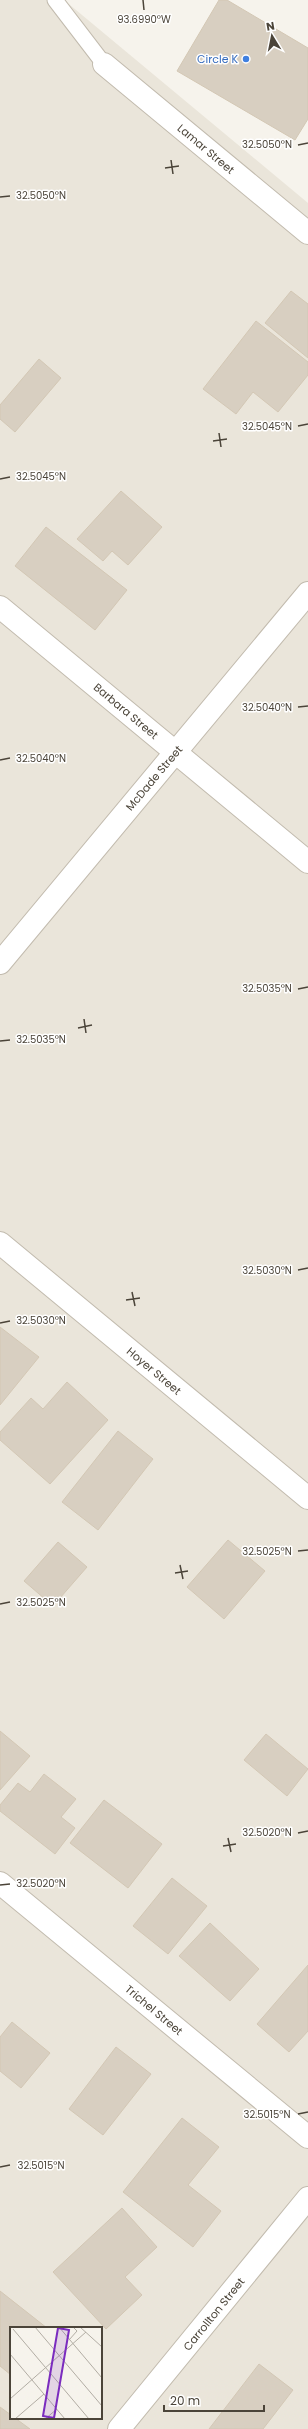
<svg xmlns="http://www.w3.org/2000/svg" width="308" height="2429" font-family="Poppins,sans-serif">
	<rect width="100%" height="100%" fill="#f6f3ec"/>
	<path fill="#eae5da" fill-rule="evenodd" d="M0 0H64L308 203V2429H0ZM11 2328H101V2418H11Z"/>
	<g fill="#d8cfc1" stroke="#d3c7b4">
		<path d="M219 0H227L308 48V119L295 140 177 71Z"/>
		<path d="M291 291 308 304V358L265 323Z"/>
		<path d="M256 321 308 362V375L278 412 253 392 236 414 203 389Z"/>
		<path d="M39 359 61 378 15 432 0 419V405Z"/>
		<path d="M121 491 162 527 128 565 112 551 103 561 77 539Z"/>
		<path d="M46 527 127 590 95 630 15 566Z"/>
		<path d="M0 1327 39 1357 0 1405Z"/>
		<path d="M67 1382 108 1420 50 1484 0 1440V1432L31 1398 43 1409Z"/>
		<path d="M118 1431 153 1459 98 1530 62 1502Z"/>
		<path d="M228 1540 265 1571 224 1619 187 1587Z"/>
		<path d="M58 1542 87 1567 53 1606 24 1581Z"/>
		<path d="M0 1731 30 1756 0 1790Z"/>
		<path d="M266 1734 308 1769 287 1796 244 1760Z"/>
		<path d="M44 1774 76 1799 61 1817 75 1828 55 1854 0 1811V1805L18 1783 30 1792Z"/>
		<path d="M104 1800 162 1844 128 1888 70 1843Z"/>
		<path d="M172 1878 207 1906 168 1954 133 1926Z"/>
		<path d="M210 1923 259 1969 230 2001 179 1956Z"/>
		<path d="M308 1965V2031L289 2052 257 2024Z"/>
		<path d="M12 2022 50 2053 21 2088 0 2071V2037Z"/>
		<path d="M116 2047 151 2074 103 2135 69 2109Z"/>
		<path d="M182 2118 219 2147 188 2185 221 2211 193 2247 123 2192Z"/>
		<path d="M122 2208 157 2247 125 2277 142 2295 106 2329 53 2272Z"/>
		<path d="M0 2291 47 2328H11V2375L0 2366Z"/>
		<path d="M259 2364 293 2390 263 2429H209Z"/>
		<path d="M0 2407 11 2415V2418H15L30 2429H0Z"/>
	</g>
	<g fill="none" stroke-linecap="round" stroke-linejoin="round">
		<g stroke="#c2bbae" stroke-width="17">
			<path id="service" d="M55 0 104 64"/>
		</g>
		<g stroke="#c2bbae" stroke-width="24">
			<g id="minor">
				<path d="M104 64 308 233"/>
				<path d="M0 607 308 862"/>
				<path d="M0 1243 308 1498"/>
				<path d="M0 1883 308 2137"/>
				<path d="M119 2429 308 2198"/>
			</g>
		</g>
		<g stroke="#c2bbae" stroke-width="24">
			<path id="tertiary" d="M0 963 308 593"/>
		</g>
		<use href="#service" stroke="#fff" stroke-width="15"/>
		<use href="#minor" stroke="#fff" stroke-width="22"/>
		<use href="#tertiary" stroke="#fff" stroke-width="22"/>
	</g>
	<path fill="none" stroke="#4b4439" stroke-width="1.5" d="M143 0 144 10M298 145 308 143M171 160 173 174M165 168 179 166M0 197 10 196M298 426 308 424M219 433 221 447M213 441 227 439M0 479 10 477M298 707 308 706M0 760 10 758M298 989 308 987M84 1019 86 1033M78 1028 92 1025M0 1041 10 1040M298 1270 308 1268M132 1292 135 1306M126 1300 140 1298M0 1323 10 1321M298 1551 308 1550M180 1565 183 1579M175 1573 188 1571M0 1604 10 1602M298 1833 308 1831M228 1838 231 1852M223 1846 236 1844M0 1885 10 1884M298 2114 308 2112M0 2167 10 2165"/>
	<circle fill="#3f7fe0" stroke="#fff" stroke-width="1.5" cx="246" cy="59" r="4"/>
	<g text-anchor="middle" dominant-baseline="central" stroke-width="3" stroke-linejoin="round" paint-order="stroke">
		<g font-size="11" fill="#366cbe" stroke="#fff" text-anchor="end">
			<text x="238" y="59">Circle K</text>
		</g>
		<g font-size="11" fill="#4b4439" stroke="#fff">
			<text transform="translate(206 149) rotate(40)">Lamar Street</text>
			<text transform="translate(126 711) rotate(40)">Barbara Street</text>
			<text transform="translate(154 778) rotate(-50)">McDade Street</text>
			<text transform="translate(154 1371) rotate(40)">Hoyer Street</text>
			<text transform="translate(154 2010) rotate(40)">Trichel Street</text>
			<text transform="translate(214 2314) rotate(-51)">Carrollton Street</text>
		</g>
	</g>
	<g transform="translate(10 2327)">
		<rect width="92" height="92" fill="#f6f3ec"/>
		<path fill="none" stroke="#b2ada4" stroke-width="1" d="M25 0 92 79M49 0 92 51M70 0 92 20M3 2 79 92M59 13 67 4 63 0M0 27 55 92M0 72 76 5M5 92 34 67M35 92 47 82"/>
		<path fill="#7b2cbf" fill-opacity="0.15" stroke="#7b2cbf" stroke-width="2" d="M48 1 59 3 44 91 33 89Z"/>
		<rect width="92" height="92" fill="none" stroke="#4b4439" stroke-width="2"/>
	</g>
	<g font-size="10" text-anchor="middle" fill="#4b4439" stroke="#fff" stroke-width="3" stroke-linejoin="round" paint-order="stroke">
		<text x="144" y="23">93.6990°W</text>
		<text x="267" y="148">32.5050°N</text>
		<text x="41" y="199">32.5050°N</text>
		<text x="267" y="430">32.5045°N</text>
		<text x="41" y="480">32.5045°N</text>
		<text x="267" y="711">32.5040°N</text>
		<text x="41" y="762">32.5040°N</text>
		<text x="267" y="992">32.5035°N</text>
		<text x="41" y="1043">32.5035°N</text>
		<text x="267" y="1274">32.5030°N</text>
		<text x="41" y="1324">32.5030°N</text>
		<text x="267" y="1555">32.5025°N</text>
		<text x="41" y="1606">32.5025°N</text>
		<text x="267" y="1836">32.5020°N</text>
		<text x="41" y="1887">32.5020°N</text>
		<text x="267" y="2118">32.5015°N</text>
		<text x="41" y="2169">32.5015°N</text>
	</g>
	<g transform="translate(272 36) rotate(350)" stroke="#ffffff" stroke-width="3" paint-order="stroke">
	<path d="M0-3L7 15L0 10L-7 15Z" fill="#4b4439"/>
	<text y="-6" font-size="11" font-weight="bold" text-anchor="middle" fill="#4b4439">N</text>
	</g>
	<path d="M164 2405v6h100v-6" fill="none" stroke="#4b4439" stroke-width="2"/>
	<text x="170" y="2405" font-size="12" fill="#4b4439" stroke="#ffffff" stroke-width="3" paint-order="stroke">20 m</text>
</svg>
